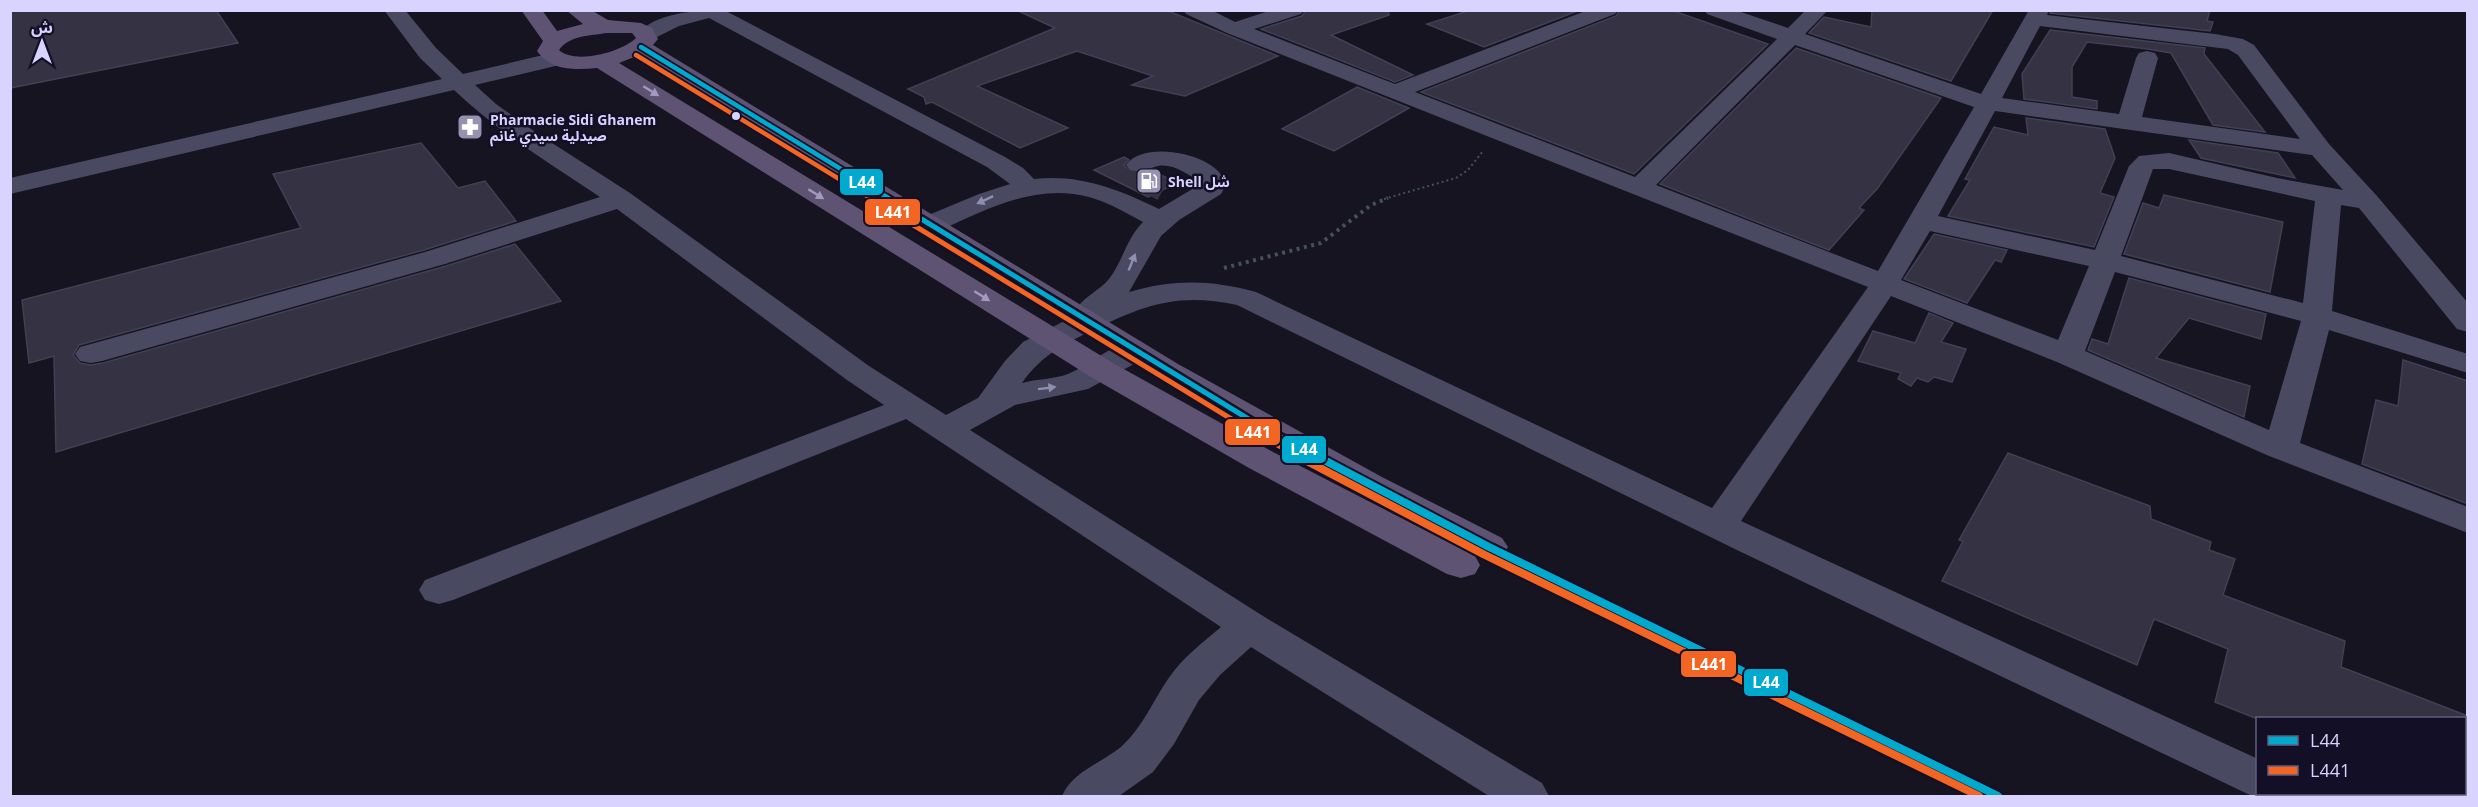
<svg xmlns="http://www.w3.org/2000/svg" width="2478" height="807" font-family="'Open Sans','Noto Sans Arabic',sans-serif">
	<rect width="100%" height="100%" fill="#161421"/>
	<g fill="#343243" stroke="#433f54" stroke-width="1.5">
		<path d="M10 10H216L238 43 10 88Z"/>
		<path d="M1016 10H1166L1278 56 1185 96 1132 85 1153 76 1077 51 977 86 1068 128 1020 148 932 102 926 104 924 97 908 89 1055 28Z"/>
		<path d="M1306 10H1388L1389 15 1331 35 1413 75 1395 82 1261 29 1302 16Z"/>
		<path d="M1471 10H1580L1484 47 1427 24Z"/>
		<path d="M1620 10H1671L1768 44 1634 174 1421 92 1616 16Z"/>
		<path d="M1872 10H1993L1951 81 1809 33 1824 17 1871 27Z"/>
		<path d="M2051 10H2210L2207 21 2213 22 2210 31 2050 13Z"/>
		<path d="M2050 30 2205 48 2204 54 2265 132 2213 125 2171 53 2148 49 2087 42 2072 67V97L2097 101V109L2024 99 2022 74Z"/>
		<path d="M1796 48 1941 98 1877 189 1859 208 1864 210 1829 250 1660 184Z"/>
		<path d="M1357 87 1409 108 1334 151 1282 129Z"/>
		<path d="M2026 118 2105 129 2115 158 2100 193 2114 197 2094 247 1948 216 1970 180 1965 179 1994 127 2028 135Z"/>
		<path d="M2189 140 2278 153 2295 178 2201 158Z"/>
		<path d="M421 143 458 188 485 181 516 221 424 250 79 345 73 355 80 363 91 365 103 363 446 266 515 244 561 301 56 452 54 356 29 363 22 300 301 228 273 174Z"/>
		<path d="M1124 157 1129 160 1124 165 1130 172 1141 173 1151 170 1177 183 1148 197 1094 170Z"/>
		<path d="M2164 195 2283 222 2270 292 2124 254 2143 203 2159 208Z"/>
		<path d="M1934 234 2007 250 2001 262 1995 260 1967 303 1904 279Z"/>
		<path d="M2129 278 2266 314 2261 339 2189 318 2156 358 2250 386 2244 417 2088 350 2092 339 2108 344Z"/>
		<path d="M1929 313 1953 323 1941 342 1966 349 1952 382 1934 377 1928 382 1917 378 1911 386 1898 379 1901 373 1858 361 1873 331 1915 343Z"/>
		<path d="M2403 360 2468 381V504L2362 464 2376 400 2398 406Z"/>
		<path d="M2008 453 2150 506 2151 519 2211 542 2209 550 2235 559 2223 595 2345 641 2341 667 2468 716V718H2255L2215 702 2228 649 2154 619 2137 665 1942 581 1963 541 1959 540Z"/>
	</g>
	<g fill="none" stroke-linecap="round" stroke-linejoin="round">
		<path stroke="#333142" stroke-width="23" stroke-dasharray="23 11" stroke-linecap="butt" d="M1126 170 1163 190"/>
		<path stroke="#44505f" stroke-width="2" stroke-dasharray="2 3" stroke-linecap="butt" d="M1384 199 1456 178 1468 170 1483 151"/>
		<path stroke="#44505f" stroke-width="4" stroke-dasharray="3 4.5" stroke-linecap="butt" d="M1224 268 1321 243 1371 205 1388 198"/>
		<path fill="#4a4962" fill-rule="evenodd" d="M384 10H405L436 48 463 74 556 52 564 54 567 59 564 64 475 85 496 104 538 134 630 193 869 366 946 415 978 398 1005 361 1023 342 1080 313 1077 308C1085 296 1100 290 1109 279 1123 261 1126 239 1143 222 1126 213 1108 202 1089 197 1036 183 986 209 939 231L929 233 919 231 915 225 919 219 979 194 1010 184 987 167 709 18 679 26 647 42 640 40 636 36C653 12 699 10 724 10L1005 157 1023 168 1034 179C1080 174 1118 189 1159 209L1199 185V181C1187 174 1173 163 1158 166 1147 169 1142 173 1130 170L1126 165C1148 134 1243 162 1221 194L1179 220 1161 236 1129 292C1176 279 1210 280 1256 292L1712 508 1868 287 1227 33 1186 14 1183 10H1211L1235 22 1272 10H1304L1301 14 1254 29 1395 84 1588 10H1618L1615 14 1415 92 1635 177 1777 39 1707 14 1704 10H1735L1788 28 1806 10H1828L1805 34 1981 94 2029 10H2049L2047 15 2215 34 2243 39 2254 45 2329 144 2377 196 2468 303V332L2457 329 2359 208 2341 205 2332 311 2468 354V373L2329 330 2300 443 2468 507V533L2269 456 2057 362 1891 296 1741 521 2258 759V794H2314L2315 796H2252L1739 551 1237 305C1178 292 1143 305 1091 331 1062 345 1041 356 1022 383 1037 379 1054 379 1068 374 1094 364 1116 337 1145 344L1150 351 1145 358 1088 389 1015 405 970 430 1263 616 1542 783 1549 796H1489L1251 647 1220 675 1199 700 1174 744 1153 772 1119 796H1062C1072 772 1101 763 1121 747 1142 728 1153 701 1168 679 1182 658 1202 643 1221 627L906 419 453 600 439 604 425 600 419 590 425 580 884 405 847 380 617 209 445 264 102 361 91 363 80 361 75 354 80 347 425 252 600 197C549 163 498 132 454 90L10 194V178L442 79 420 58ZM2040 26 2228 49 2238 55 2300 139 2142 117 2158 58 2155 53 2147 51 2139 53 2136 58 2119 114 2002 98ZM1795 45 1974 107 1878 271 1656 185ZM1995 111 2312 155 2343 190 2277 178 2169 153 2139 156 2129 166 2095 250 1938 216ZM2153 169H2169L2315 201 2303 303 2121 256ZM1930 231 2089 266 2058 340 1901 280ZM2115 272 2301 321 2269 430 2085 351Z"/>
		<path fill="#5e5373" fill-rule="evenodd" d="M521 10H542L557 31 583 24 566 10H591L608 20 641 23 652 28 658 39 653 45 1178 364 1380 476 1502 538 1508 547 1502 556 1489 560 1476 556 1354 492 1156 378 639 55 619 63 1113 363 1273 452 1475 556 1480 565 1475 574 1461 578 1447 574 1249 468 1091 377 597 68C575 70 551 71 537 51L543 41ZM606 33H632L636 38C622 52 575 65 559 50 570 35 590 36 606 33Z"/>
		<g stroke="#130f26" stroke-width="8">
			<path id="bus-1-far2" d="M641 47 890 199"/>
		</g>
		<g stroke="#130f26" stroke-width="10">
			<path id="bus-1-far1" d="M887 198 1260 426 1327 461"/>
		</g>
		<g stroke="#130f26" stroke-width="12">
			<path id="bus-1" d="M1324 460 1489 547 1998 796"/>
		</g>
		<g stroke="#130f26" stroke-width="8">
			<path id="bus-2-far2" d="M636 55 872 199"/>
		</g>
		<g stroke="#130f26" stroke-width="10">
			<path id="bus-2-far1" d="M869 198 1256 434 1308 461"/>
		</g>
		<g stroke="#130f26" stroke-width="12">
			<path id="bus-2" d="M1305 460 1485 555 1979 796"/>
		</g>
		<use href="#bus-1-far2" stroke="#00a9ce" stroke-width="4.5"/>
		<use href="#bus-1-far1" stroke="#00a9ce" stroke-width="5"/>
		<use href="#bus-1" stroke="#00a9ce" stroke-width="8"/>
		<use href="#bus-2-far2" stroke="#f26522" stroke-width="4.5"/>
		<use href="#bus-2-far1" stroke="#f26522" stroke-width="5"/>
		<use href="#bus-2" stroke="#f26522" stroke-width="8"/>
	</g>
	<defs><path id="oneway-solid" d="M-6-.8H1V-3.2L6.5 0L1 3.2V.8H-6Z" transform="scale(1.5)"/></defs>
	<g fill="#a29ac0">
		<use href="#oneway-solid" transform="translate(651 91) rotate(32)"/>
		<use href="#oneway-solid" transform="translate(816 194) rotate(32)"/>
		<use href="#oneway-solid" transform="translate(982 296) rotate(32)"/>
	</g>
	<g fill="#928eb0">
		<use href="#oneway-solid" transform="translate(985 200) rotate(155)"/>
		<use href="#oneway-solid" transform="translate(1132 262) rotate(-68)"/>
		<use href="#oneway-solid" transform="translate(1047 388) rotate(-7)"/>
	</g>
	<defs>
		<g id="pharmacy-square" transform="scale(1.35)"><rect x="-9" y="-9" width="18" height="18" rx="4" fill="#9591b1" stroke="#130f26"/><path d="M-2-6h4v4h4v4h-4v4h-4v-4h-4v-4h4Z" fill="#fff"/></g>
		<g id="fuel-square" transform="scale(1.35)"><rect x="-9" y="-9" width="18" height="18" rx="4" fill="#9591b1" stroke="#130f26"/><path d="M-5.5-6h7V0h2V4h1.3V-2.5L3-4.5l.8-.8L6-3V5H2.5V1h-1V6h-7ZM-4.2-4.7v3.2H.2V-4.7Z" fill="#fff"/></g>
	</defs>
	<g fill-rule="evenodd">
		<use href="#pharmacy-square" x="470" y="127"/>
		<use href="#fuel-square" x="1149" y="181"/>
	</g>
	<circle fill="#d9d4ff" stroke="#130f26" stroke-width="2" cx="736" cy="116" r="5"/>
	<g text-anchor="middle" dominant-baseline="central" stroke-width="5" stroke-linejoin="round" paint-order="stroke">
		<g font-size="14" font-weight="bold" fill="#d9d4ff" stroke="#130f26" text-anchor="start">
			<text x="490" y="119">Pharmacie Sidi Ghanem<tspan x="490" dy="16">صيدلية سيدي غانم</tspan></text>
			<text x="1168" y="181">Shell شل</text>
		</g>
	</g>
	<g stroke="#130f26" stroke-width="2">
		<rect x="839" y="168" width="45" height="28" rx="6" fill="#00a9ce"/>
		<rect x="864" y="198" width="57" height="28" rx="6" fill="#f26522"/>
		<rect x="1224" y="418" width="57" height="28" rx="6" fill="#f26522"/>
		<rect x="1281" y="435" width="46" height="29" rx="6" fill="#00a9ce"/>
		<rect x="1680" y="650" width="57" height="28" rx="6" fill="#f26522"/>
		<rect x="1743" y="668" width="46" height="29" rx="6" fill="#00a9ce"/>
	</g>
	<g font-size="16" text-anchor="middle" font-weight="bold" fill="#fff">
		<text x="862" y="188">L44</text>
		<text x="893" y="218">L441</text>
		<text x="1253" y="438">L441</text>
		<text x="1304" y="455">L44</text>
		<text x="1709" y="670">L441</text>
		<text x="1766" y="688">L44</text>
	</g>
	<rect width="2478" height="807" fill="none" stroke="#d9d4ff" stroke-width="24"/>
	<rect x="2256" y="717" width="210" height="78" fill="#130f26" stroke="#625e7d" stroke-width="1.5"/>
	<rect x="2268" y="736" width="30" height="9" fill="#00a9ce" stroke="#625e7d" stroke-width="1.5"/>
	<text x="2310" y="747" font-size="18" fill="#d9d4ff">L44</text>
	<rect x="2268" y="766" width="30" height="9" fill="#f26522" stroke="#625e7d" stroke-width="1.5"/>
	<text x="2310" y="777" font-size="18" fill="#d9d4ff">L441</text>
	<g transform="translate(42 42)" stroke="#130f26" stroke-width="4.5" paint-order="stroke">
	<path d="M0-4.5L10 22L0 15L-10 22Z" fill="#d9d4ff"/>
	<text y="-9" font-size="16" font-weight="bold" text-anchor="middle" fill="#d9d4ff">ش</text>
	</g>
</svg>
